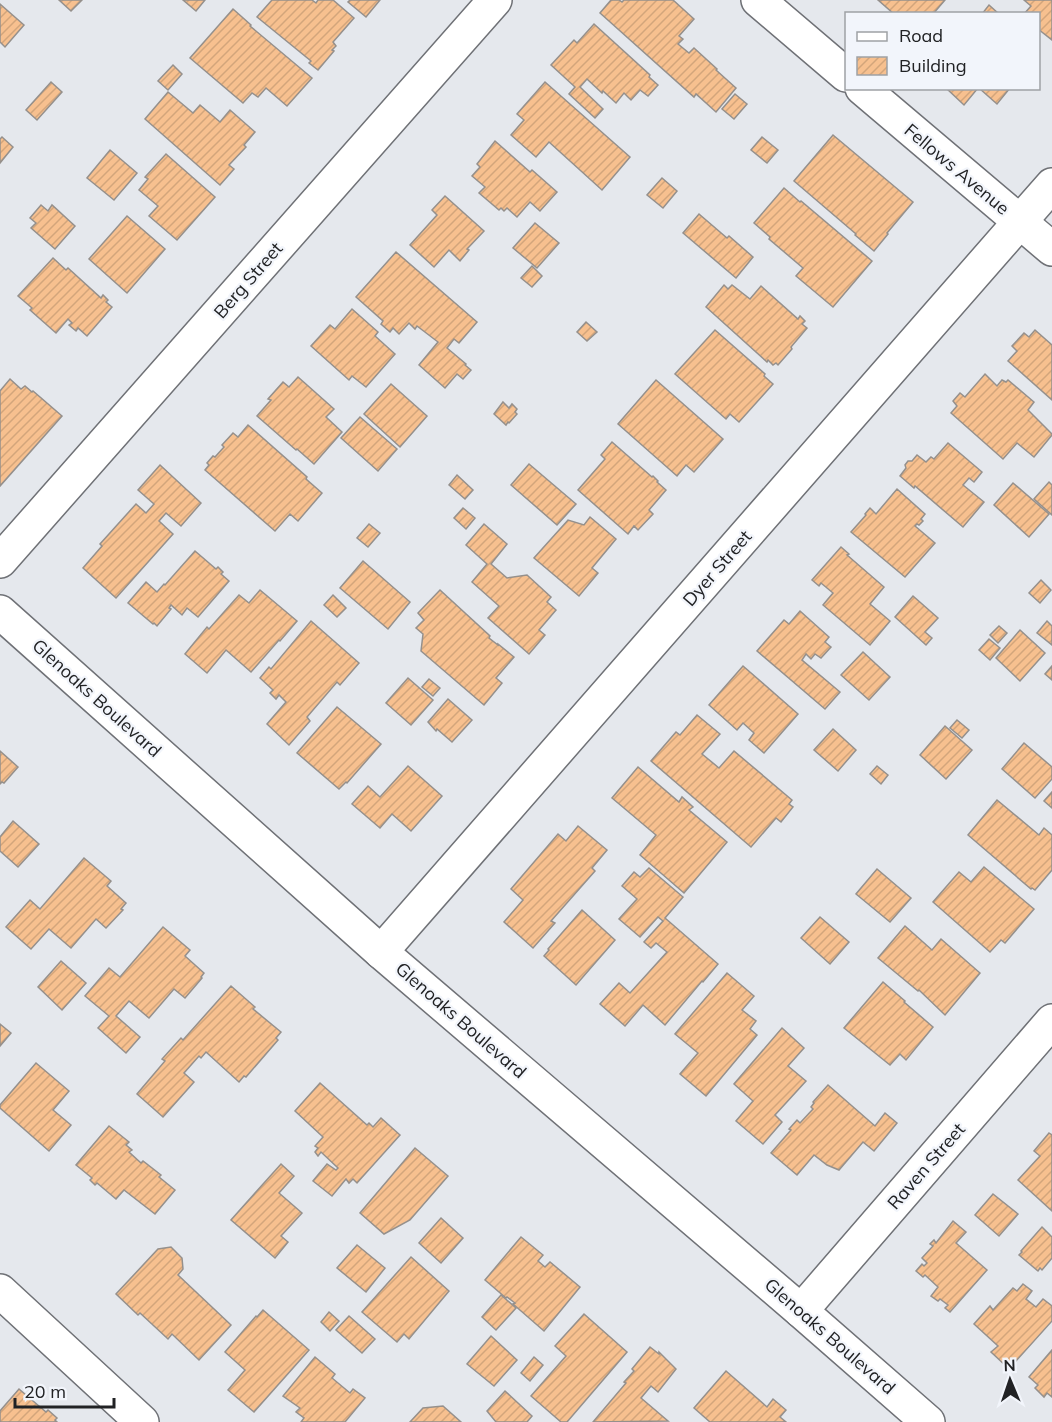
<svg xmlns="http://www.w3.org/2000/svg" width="1052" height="1422" font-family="Mulish,sans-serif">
	<defs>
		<pattern id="building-hatch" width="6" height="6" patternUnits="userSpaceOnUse" patternTransform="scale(1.5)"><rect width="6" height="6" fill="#f7c08f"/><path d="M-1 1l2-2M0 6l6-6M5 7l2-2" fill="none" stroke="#d3a57b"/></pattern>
	</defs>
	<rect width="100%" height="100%" fill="#e5e8ed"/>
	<g fill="url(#building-hatch)" stroke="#95908c" stroke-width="1.5">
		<path d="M59 0H82L71 11Z"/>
		<path d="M183 0H205L196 11Z"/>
		<path d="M272 0H312L316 3 318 0H333L354 18 333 42 336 46 332 50 334 51 318 70 309 63 311 61 257 17Z"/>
		<path d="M350 0H380L366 17 348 2Z"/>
		<path d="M611 0H619L622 2 624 0H673L694 19 679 36 683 39 678 44 689 53 694 48 717 69 716 70 736 88 716 112 696 94 694 97 600 13Z"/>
		<path d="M878 0H945L933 14H894Z"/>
		<path d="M1024 0H1052V40L1038 29V14H1024L1031 6Z"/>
		<path d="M0 4 24 25 5 47 0 42Z"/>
		<path d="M989 5 999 14H982Z"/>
		<path d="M233 9 251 25 250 26 312 78 287 106 266 88 258 97 252 93 243 103 190 58Z"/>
		<path d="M594 24 650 75 649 77 658 85 648 96 640 90 631 100 624 93 616 103 603 91 602 93 587 79 580 87 603 109 595 118 569 94 575 87 551 65 574 40 577 43Z"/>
		<path d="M173 65 182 74 168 90 158 81Z"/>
		<path d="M51 82 62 92 37 120 26 110Z"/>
		<path d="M545 82 630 157 602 190 549 142 536 157 511 135 524 120 517 114Z"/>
		<path d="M946 88H978L964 105Z"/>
		<path d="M979 88H1010L997 104Z"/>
		<path d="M168 92 193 113 200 105 220 122 230 110 255 132 244 145 246 147 229 165 234 169 220 185 145 119Z"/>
		<path d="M735 94 747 104 734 119 722 109Z"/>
		<path d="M833 135 913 202 887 233 888 234 874 251 855 235 856 234 794 181Z"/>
		<path d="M2 137 13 147 0 163V139Z"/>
		<path d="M762 137 778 150 767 163 751 150Z"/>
		<path d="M495 141 530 172 532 170 557 192 540 211 530 202 517 217 507 208 504 211 501 208 499 210 479 193 485 187 472 176 480 167 477 164Z"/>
		<path d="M110 150 137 173 114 200 87 178Z"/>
		<path d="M166 154 215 197 177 240 149 216 158 206 139 190 148 179 145 177Z"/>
		<path d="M662 178 677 191 663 208 647 195Z"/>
		<path d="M784 188 800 202 801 201 872 261 833 307 796 276 803 268 769 239 770 237 754 223Z"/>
		<path d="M445 196 484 231 467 249 469 250 460 261 449 250 434 267 410 245 437 215 432 210Z"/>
		<path d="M41 205 48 211 52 205 75 226 55 249 31 228 36 223 30 218Z"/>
		<path d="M699 214 727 238 729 236 753 257 736 278 683 233Z"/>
		<path d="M127 216 165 249 127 293 89 259Z"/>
		<path d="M535 223 559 243 537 268 513 248Z"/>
		<path d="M396 252 477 322 459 343 454 339 447 348 466 364 465 365 471 370 463 379 457 374 445 388 419 365 438 342 417 326 415 329 409 323 399 334 393 328 390 332 381 324 383 321 356 297Z"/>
		<path d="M53 258 66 270 68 268 101 298 103 295 108 300 106 302 112 307 87 336 78 328 76 331 69 325 72 323 68 319 56 333 30 310 32 308 18 296Z"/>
		<path d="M532 266 542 276 532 287 521 278Z"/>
		<path d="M724 285 728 289 732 285 750 299 761 286 798 319 800 316 805 321 802 324 807 328 791 347 792 349 778 365 776 363 773 365 768 360 767 362 706 307Z"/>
		<path d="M352 309 378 332 375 336 395 354 366 387 352 376 349 380 311 346 330 325 335 329Z"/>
		<path d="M586 322 597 332 587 341 577 332Z"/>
		<path d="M715 330 765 374 764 376 773 384 739 422 730 414 726 419 675 374Z"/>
		<path d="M1035 330 1052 345V400L1008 361 1017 351 1012 346 1024 333 1029 337Z"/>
		<path d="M985 374 997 386 1002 380 1006 382 1008 380 1034 402 1028 410 1052 434V435L1034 457 1017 443 1003 459 951 413 957 406 953 401 960 393 965 397Z"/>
		<path d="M298 377 334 409 326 417 342 432 314 464 297 449 296 450 257 416 271 400 268 399 283 382 289 387Z"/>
		<path d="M10 379 21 389 25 386 32 392 33 391 62 416 0 486V391Z"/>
		<path d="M656 380 723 439 694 472 686 465 677 476 618 424Z"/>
		<path d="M391 384 427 416 400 447 364 414Z"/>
		<path d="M503 402 509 408 512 404 517 409 515 412 517 414 509 423 508 422 506 425 494 414Z"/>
		<path d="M360 417 397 449 378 471 341 438Z"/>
		<path d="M248 425 307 477 306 479 322 493 298 521 290 514 275 531 205 470 209 465 207 463 213 456 215 457 224 447 222 445 233 433 238 437Z"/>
		<path d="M612 442 652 477 653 476 658 481 657 482 666 490 649 510 653 514 638 530 634 526 628 534 578 490 605 459 601 455Z"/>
		<path d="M948 443 982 472 974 482 969 478 963 485 984 502 963 527 915 486 914 488 900 476 906 468 905 465 908 461H912L917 455 926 462 931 457 934 459Z"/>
		<path d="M529 464 576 504 557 525 511 485Z"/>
		<path d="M160 465 201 503 181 526 166 513 159 521 173 534 116 598 83 568 102 546 100 544 136 504 146 513 154 504 138 490Z"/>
		<path d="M457 475 473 490 465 499 449 485Z"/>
		<path d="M1049 482 1052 485V515L1034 499Z"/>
		<path d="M1013 483 1049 514 1029 537 994 505Z"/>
		<path d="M897 489 925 514 921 519 923 521 919 525 917 524 915 526 935 543 905 577 851 532 866 515 865 514 870 508 876 514Z"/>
		<path d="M463 508 475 518 466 529 454 518Z"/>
		<path d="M590 517 616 539 592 568 598 573 579 596 534 558 568 520 584 525Z"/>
		<path d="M369 524 380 533 368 547 357 538Z"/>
		<path d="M484 524 507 544 491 564 507 578 527 575 551 597 547 602 556 610 539 630 545 635 529 654 488 618 499 606 472 582 487 564 466 545Z"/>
		<path d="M841 547 849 554 847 555 884 587 870 604 890 621 870 645 823 605 833 593 821 583 819 586 812 580Z"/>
		<path d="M195 551 216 569 218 567 223 572 221 574 229 581 198 617 187 608 182 615 171 605 169 608 171 609 157 626 154 623 153 624 128 603 146 582 157 592 164 584 165 585Z"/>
		<path d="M363 561 410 602 388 629 340 588Z"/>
		<path d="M1041 580 1051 590 1040 603 1029 593Z"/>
		<path d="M260 590 297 621 280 641 279 640 251 672 226 650 207 673 185 654 207 627 209 629 239 595 249 603Z"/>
		<path d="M440 590 490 636 489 638 498 645V644L514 657 496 678 502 683 484 705 421 651 423 634 416 628 424 620 418 613Z"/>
		<path d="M333 595 346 608 337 617 324 605Z"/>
		<path d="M913 596 938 618 925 632 932 638 926 645 895 617Z"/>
		<path d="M800 611 829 637 825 642 831 647 821 658 815 654 811 659 806 654 802 660 840 692 825 709 757 651 784 620 789 624Z"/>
		<path d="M311 621 359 663 340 685 337 682 307 717 310 721 289 745 267 724 286 702 279 695 276 699 270 693 273 690 260 678 269 667 271 669Z"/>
		<path d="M1047 621 1052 626V645L1037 633Z"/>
		<path d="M999 626 1007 633 998 643 990 635Z"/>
		<path d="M1020 630 1045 653 1020 681 996 658Z"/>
		<path d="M989 639 1000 648 990 660 979 650Z"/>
		<path d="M863 652 890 677 869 700 841 675Z"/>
		<path d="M743 666 798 714 764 753 749 740 754 733 743 723 737 730 709 705Z"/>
		<path d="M1052 666V680L1045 674Z"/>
		<path d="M408 678 433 700 411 725 386 703Z"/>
		<path d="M429 679 440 688 433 696 422 687Z"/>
		<path d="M448 699 472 720 452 742 437 729 436 731 428 722Z"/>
		<path d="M337 707 381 744 347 783 346 782 339 789 297 753Z"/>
		<path d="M697 715 720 734 702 754 719 768 734 751 792 800 789 804 793 807 781 822 776 818 751 847 651 761 676 732 680 735Z"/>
		<path d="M957 720 969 730 962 738 950 728Z"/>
		<path d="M945 726 972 750 946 779 920 755Z"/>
		<path d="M833 729 856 750 838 771 814 750Z"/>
		<path d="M1024 743 1052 767V779L1035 798 1002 769Z"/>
		<path d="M0 751 18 767 4 783 2 782 0 784Z"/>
		<path d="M408 766 442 796 411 831 392 814 380 828 352 804 368 786 380 797Z"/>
		<path d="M877 766 888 775 881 784 870 774Z"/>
		<path d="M638 767 679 802 682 797 693 807 689 810 727 842 684 893 640 855 656 835 612 798Z"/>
		<path d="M1052 792V808L1044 801Z"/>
		<path d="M997 800 1039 835 1044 828 1052 835V870L1035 890 1032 888 1031 889 968 835Z"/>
		<path d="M13 821 39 844 18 867 0 851V837Z"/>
		<path d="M578 826 607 850 592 868 595 871 551 921 555 923 533 948 504 922 523 900 511 889 558 834 566 841Z"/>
		<path d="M84 858 111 881 107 886 126 903 121 909 123 910 106 928 96 919 71 948 49 929 31 949 6 927 30 900 40 909Z"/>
		<path d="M984 867 1034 909 1005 943 1001 940 990 952 933 902 959 872 971 882Z"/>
		<path d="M649 868 683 897 665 918 718 964 703 982 702 981 665 1025 643 1005 625 1026 600 1004 619 983 630 993 667 952 656 943 651 948 644 942 663 921 658 917 640 937 619 919 637 899 622 886 634 872 640 877Z"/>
		<path d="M877 869 911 898 890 922 856 894Z"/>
		<path d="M582 910 615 940 576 985 544 956 549 950 548 949Z"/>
		<path d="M820 917 849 942 830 964 801 938Z"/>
		<path d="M905 926 932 950 941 939 980 973 945 1015 919 990 918 991 878 958Z"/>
		<path d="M163 927 190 950 185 956 204 973 201 977 202 978 185 998 174 989 149 1018 129 1001 116 1016 140 1037 126 1053 98 1028 109 1016 85 996 109 968 120 977Z"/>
		<path d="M61 961 86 983 62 1010 38 987Z"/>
		<path d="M727 973 754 996 742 1010 756 1021 750 1029 757 1035 706 1096 680 1074 698 1053 675 1034Z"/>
		<path d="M883 982 905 1001 904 1002 933 1027 906 1060 900 1054 890 1065 844 1028Z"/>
		<path d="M231 986 255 1007 253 1009 281 1032 276 1038 278 1040 246 1077 244 1076 239 1082 206 1052 201 1058 199 1056 184 1073 194 1082 163 1117 137 1094 165 1061 162 1059 181 1038 183 1040Z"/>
		<path d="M0 1024 11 1033 0 1046Z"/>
		<path d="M782 1028 804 1048 788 1066 806 1081 775 1115 782 1122 763 1144 736 1121 753 1101 734 1084Z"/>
		<path d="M36 1063 69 1091 53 1110 71 1125 49 1151 0 1108V1105Z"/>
		<path d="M320 1083 367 1125 369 1123 373 1127 381 1118 400 1135 357 1183 353 1179 349 1183 346 1179 332 1196 313 1181 327 1164 336 1170 338 1168 321 1152 318 1156 315 1152 318 1148 315 1146 323 1137 295 1111Z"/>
		<path d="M828 1085 875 1126 885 1113 897 1123 874 1151 863 1142 839 1170 827 1165 814 1155 797 1175 771 1153 791 1130 789 1129 797 1120 800 1123 813 1109 811 1107 814 1103 813 1102Z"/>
		<path d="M109 1126 129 1142 126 1145 132 1150 129 1152 141 1163 143 1161 161 1175 159 1177 175 1190 155 1214 124 1190 116 1199 97 1183 95 1185 90 1180 92 1178 76 1165Z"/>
		<path d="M1049 1133 1052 1135V1211L1018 1180 1040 1156 1034 1151Z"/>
		<path d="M415 1148 448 1176 410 1220 384 1234 360 1213Z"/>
		<path d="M281 1164 294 1176 279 1193 302 1213 281 1236 288 1242 275 1258 231 1220Z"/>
		<path d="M993 1194 1018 1214 999 1236 975 1215Z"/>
		<path d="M441 1218 463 1238 441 1263 419 1243Z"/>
		<path d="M953 1221 966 1232 956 1243 987 1270 950 1312 945 1308 948 1305 940 1299 938 1301 931 1296 938 1287 925 1275 923 1277 916 1271 922 1264 924 1266 927 1263 922 1258 933 1246 930 1244 934 1240 936 1243Z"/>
		<path d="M1042 1227 1052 1237V1258L1042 1270 1040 1268 1038 1271 1019 1255 1022 1252 1021 1251Z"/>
		<path d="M521 1237 543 1255 538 1261 545 1267 550 1262 580 1287 544 1331 513 1304 515 1303 507 1297 506 1298 485 1280Z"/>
		<path d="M357 1245 385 1268 366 1292 337 1268Z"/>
		<path d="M171 1247 182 1258 183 1269 178 1275 231 1325 199 1360 172 1334 168 1339 140 1313 138 1315 116 1294 158 1249Z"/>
		<path d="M411 1257 449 1291 409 1339 404 1334 397 1342 362 1312Z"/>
		<path d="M1023 1284 1032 1291 1026 1299 1036 1307 1043 1299 1052 1306V1321L1016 1361 1014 1359 1007 1367 991 1352 998 1346 974 1324 990 1306 993 1310 1013 1288 1017 1291Z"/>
		<path d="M501 1295 516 1308 496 1330 482 1317Z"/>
		<path d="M263 1310 309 1350 254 1412 228 1390 245 1370 225 1352 256 1316 257 1317Z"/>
		<path d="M329 1312 339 1321 330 1331 321 1322Z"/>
		<path d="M584 1314 627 1352 567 1422H561L531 1396 566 1356 555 1346Z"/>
		<path d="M349 1316 375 1339 362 1353 336 1330Z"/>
		<path d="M491 1336 517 1360 494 1386 467 1364Z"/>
		<path d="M650 1347 659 1354V1352L676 1369 658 1392 651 1386 641 1398 668 1421 593 1422 626 1383 624 1382 634 1371 632 1369Z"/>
		<path d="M1052 1350V1397L1047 1393 1044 1397 1035 1388 1038 1385 1029 1377Z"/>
		<path d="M315 1357 335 1374 332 1378 350 1393 353 1389 365 1398 345 1422H301L304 1418 296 1412 300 1408 283 1396Z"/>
		<path d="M534 1357 543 1365 530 1381 521 1373Z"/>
		<path d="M726 1371 767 1407 773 1399 786 1410 780 1417 786 1422H710L694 1408Z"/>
		<path d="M19 1389 46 1412 48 1410 57 1418 55 1420 57 1422H0V1411Z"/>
		<path d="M505 1391 532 1416 527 1422H496L487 1411Z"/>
		<path d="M443 1406 461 1422H410L423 1408Z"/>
	</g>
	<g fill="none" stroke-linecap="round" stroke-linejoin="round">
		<g stroke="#6f7176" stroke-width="36">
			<g id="minor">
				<path d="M758 0 846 75"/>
				<path d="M862 88 1052 249"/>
				<path d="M0 561 495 0"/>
				<path d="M381 952 1052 185"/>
				<path d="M0 1291 142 1422"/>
				<path d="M801 1311 1052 1021"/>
			</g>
		</g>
		<g stroke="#6f7176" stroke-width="36">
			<path id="major" d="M0 612 381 952 801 1311 928 1422"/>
		</g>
		<use href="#minor" stroke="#fff" stroke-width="33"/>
		<use href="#major" stroke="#fff" stroke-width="33"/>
	</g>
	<g text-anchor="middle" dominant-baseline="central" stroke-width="4.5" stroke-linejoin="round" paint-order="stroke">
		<g font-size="18" fill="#212224" stroke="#f2f5fb">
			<text transform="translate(957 169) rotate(40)">Fellows Avenue</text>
			<text transform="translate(248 280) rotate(-49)">Berg Street</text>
			<text transform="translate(717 568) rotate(-49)">Dyer Street</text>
			<text transform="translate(97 698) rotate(42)">Glenoaks Boulevard</text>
			<text transform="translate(461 1020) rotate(41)">Glenoaks Boulevard</text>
			<text transform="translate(926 1166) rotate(-49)">Raven Street</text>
			<text transform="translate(830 1336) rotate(41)">Glenoaks Boulevard</text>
		</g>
	</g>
	<rect x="845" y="12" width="195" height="78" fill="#f2f5fb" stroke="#9ea1a5" stroke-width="1.5"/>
	<rect x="857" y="32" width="30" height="9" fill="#ffffff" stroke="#9ea1a5" stroke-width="1.5"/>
	<text x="899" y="42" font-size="18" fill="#212224">Road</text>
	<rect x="857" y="57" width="30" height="18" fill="url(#building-hatch)" stroke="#9ea1a5" stroke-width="1.5"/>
	<text x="899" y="72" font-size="18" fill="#212224">Building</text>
	<g transform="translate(1010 1380) rotate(358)" stroke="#f2f5fb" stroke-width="4.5" paint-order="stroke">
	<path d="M0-4.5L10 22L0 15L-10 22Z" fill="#212224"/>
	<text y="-9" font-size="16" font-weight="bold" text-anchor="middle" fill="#212224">N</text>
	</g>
	<path d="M15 1398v9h99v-9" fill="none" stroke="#212224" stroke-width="3"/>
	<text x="24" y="1398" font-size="18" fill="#212224" stroke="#f2f5fb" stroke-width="4.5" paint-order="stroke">20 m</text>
</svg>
